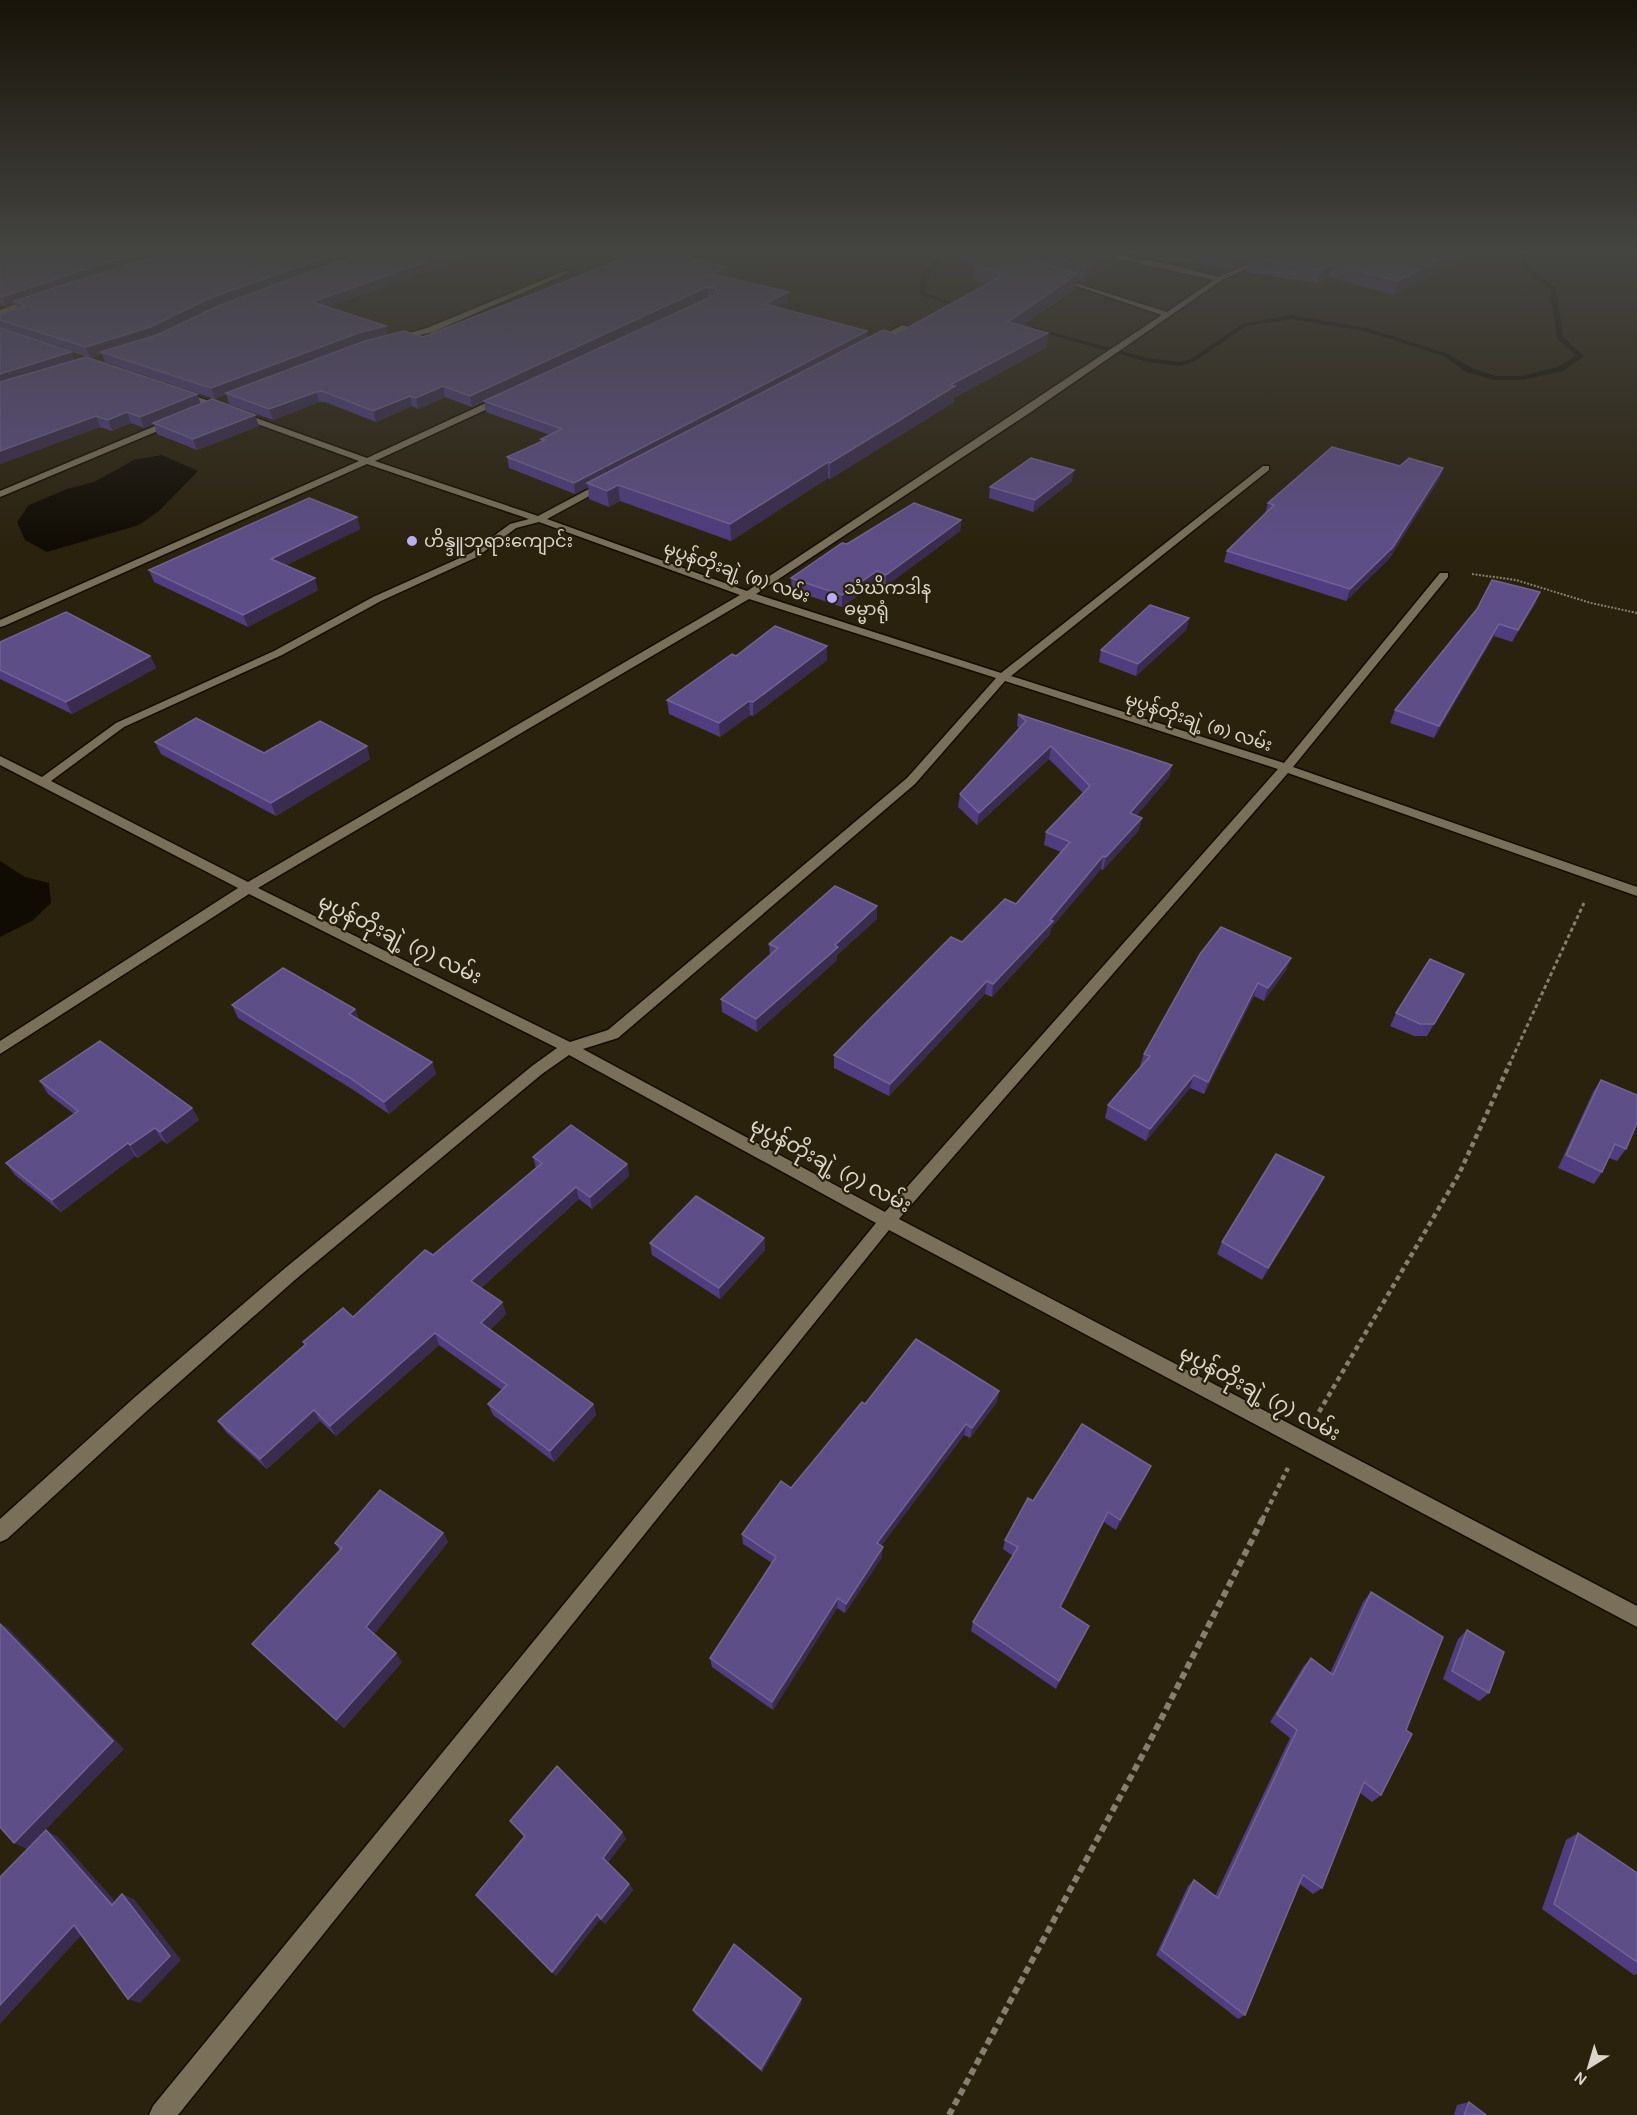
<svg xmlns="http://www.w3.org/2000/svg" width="1637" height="2115" font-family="Karla,'Noto Sans Myanmar',sans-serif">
	<rect width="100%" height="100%" fill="#2b220e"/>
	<g fill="#110c03">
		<path d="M162 455 198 471 159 511 139 525 47 552 25 540 17 522 29 505 67 489 94 482 134 460Z"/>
		<path d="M0 861 25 877 49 883 51 903 32 921 0 937Z"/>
	</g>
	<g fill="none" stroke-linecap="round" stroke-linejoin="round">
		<g fill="#110c03" fill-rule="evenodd">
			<path d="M933 250H939L945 257C933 268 923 276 927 294L968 308V310L921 295C917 277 925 267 939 257Z"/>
			<path d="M1517 250H1523L1530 269 1556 288 1563 337 1584 356 1563 371 1522 380H1494L1466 372 1444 356 1364 331 1291 319 1246 326 1195 361 1180 366 1147 362 1030 329 1033 327 1147 358 1180 362 1191 359 1242 324 1291 315 1367 328 1448 354 1472 368 1495 376H1522L1558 367 1576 356 1557 338 1550 289 1525 271Z"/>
		</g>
		<g stroke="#130b00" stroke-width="3">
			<g id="minor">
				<path d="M1034 250H1042L1023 263 1029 266V268L1016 265 1024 255Z"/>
				<path d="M1079 250H1091L1164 263 1219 277 1280 250H1288L1222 280 1028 414 756 594 1001 673 1263 466H1269V470L1011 676 1284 763 1440 573H1448V577L1293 767 1637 887V896L1288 773 899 1219 1637 1606V1627L889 1230 178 2115H149L153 2106 876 1223 569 1055 542 1074 296 1279 149 1409 7 1539 0 1542V1519L135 1397 284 1269 532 1066 557 1048 249 894 0 1054V1041L238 888 0 765V756L42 777 116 723 274 651 373 597 471 553 510 524 529 519 367 464 4 626 0 627V620L359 461 178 395 177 393 181 391 367 458 501 396H507V400L375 461 538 516 602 482H608V486L547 519 747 591 1162 315 1056 279V277L1167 312 1214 280ZM539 522 740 595 248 882 51 781 124 727 282 655 381 601 477 557 516 528ZM749 599 996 678 907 778 608 1030 570 1042 258 888ZM1005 681 1278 769 885 1212 583 1049 618 1038 915 784Z"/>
				<path d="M565 271 570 272 433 332 393 341 389 339 427 328Z"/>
				<path d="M31 298 38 300 0 315V310Z"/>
				<path d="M902 325 909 327 879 344 872 342Z"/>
				<path d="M174 418 178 421 177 423 0 497V491Z"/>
			</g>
		</g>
		<path stroke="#867e6f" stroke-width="2" stroke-dasharray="2 1.5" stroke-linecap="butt" d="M1472 574 1516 580 1591 603 1637 613"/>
		<path stroke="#867e6f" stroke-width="3" stroke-dasharray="4 3" stroke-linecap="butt" d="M1509 1065 1584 903"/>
		<g stroke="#867e6f" stroke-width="4.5" stroke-dasharray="5 4" stroke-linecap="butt">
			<path d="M1319 1412 1459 1174 1510 1063"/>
			<path d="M1262 1520 1288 1468"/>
		</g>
		<path stroke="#867e6f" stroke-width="6" stroke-dasharray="7 4.5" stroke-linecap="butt" d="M949 2115 1149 1743 1263 1518"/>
		<use href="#minor" fill="#7a7059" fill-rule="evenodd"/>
	</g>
	<g fill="#4f3d80" fill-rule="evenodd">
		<path d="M0 250H487L328 307 388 335 423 337 727 267 728 277H727L788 302 777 307 867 331V339L896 334 902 331 988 284 974 280 975 266 978 265 960 262 961 253 953 252V250H1479L1478 251 1394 295 1329 277 1318 283 1246 272 1248 262 1231 269 1116 251 1115 260 1084 282 1077 279 1076 288 1022 326 1047 347 954 398V402L830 479 828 478 731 541 620 501 609 507 589 499 588 487 575 494 509 468 507 457 541 442V439L550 435 486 412 484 401 711 297H708L472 407 445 397 418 409 412 406 376 422 325 402H319L273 420 229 404 226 394 215 399 105 362 102 354 90 358 60 348 71 352 74 360 197 394 200 403 259 426 197 450 157 434 154 424 144 428 131 423 112 431 100 427 0 464V314L17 309 15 304 6 307 0 304ZM1029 250 1028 257 1021 255Z"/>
		<path d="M1400 466 1443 468 1439 479 1389 559 1346 601 1224 562 1227 551 1265 514 1268 503Z"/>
		<path d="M1072 481 1033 512 989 498 990 487Z"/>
		<path d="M357 517 360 529 286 565 318 590 248 627 154 582 149 570Z"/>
		<path d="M961 520 960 531 886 586 876 583 842 607 792 590 791 578 847 544Z"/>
		<path d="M1540 592 1535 604 1512 642 1494 636 1434 738 1390 723 1395 710 1477 609Z"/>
		<path d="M1189 618 1186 630 1136 676 1099 662 1101 650Z"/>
		<path d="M0 642 150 656 156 668 72 714 0 679Z"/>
		<path d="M736 656 827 660 753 716 750 715 720 737 669 714 667 700Z"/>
		<path d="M1018 714 1172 765 1169 777 1136 816 1139 830 1103 870 1101 869 1051 928 1050 934 992 997 985 994 889 1096 834 1068V1055L962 942 1016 904 1061 852 1044 845 1046 832 1083 793 1049 759 977 825 958 807 960 794 1019 728 1017 726Z"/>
		<path d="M155 742 264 753 370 759 276 816 161 754Z"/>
		<path d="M877 919 837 955V960L757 1032 722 1012 721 999 770 956 769 944Z"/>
		<path d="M1291 958 1286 970 1264 1001 1254 996 1204 1094 1190 1088 1146 1141 1105 1118 1108 1105 1141 1067 1140 1066 1144 1054Z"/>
		<path d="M1457 986 1427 1036H1414L1390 1026 1396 1013Z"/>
		<path d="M232 1005 355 1009 359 1020 432 1062 436 1074 389 1114 355 1091 238 1018Z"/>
		<path d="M1601 1080 1626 1149 1617 1161 1609 1158 1602 1172 1594 1184 1558 1168 1593 1092Z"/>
		<path d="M40 1081 192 1108 199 1120 167 1144 162 1140 138 1158 135 1156 61 1212 15 1175 6 1163 74 1114 48 1094Z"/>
		<path d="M533 1157 627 1164 629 1176 592 1209 579 1199 481 1288 502 1302 506 1314 490 1330 593 1404 596 1415 554 1462 493 1415 488 1404 502 1390 439 1345 336 1436 320 1421 267 1469 226 1432 218 1421 305 1345 303 1342 353 1317 433 1255 536 1168Z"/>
		<path d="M1324 1177 1318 1189 1262 1280 1217 1254 1222 1242Z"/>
		<path d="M764 1238 765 1250 720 1299 652 1255 650 1243Z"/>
		<path d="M997 1402 970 1438 964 1435 881 1546 882 1557 845 1613 837 1608 773 1710 712 1667 710 1658 772 1563 743 1544 742 1534 791 1488 865 1404Z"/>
		<path d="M1146 1476 1116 1530 1104 1522 1061 1607 1089 1626 1056 1689 971 1631 973 1622 1013 1556 1003 1549 1005 1540 1033 1501Z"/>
		<path d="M443 1533 448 1542 374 1634 402 1662 344 1728 261 1653 252 1644 340 1551 335 1543Z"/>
		<path d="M1371 1592 1406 1730 1381 1795 1372 1802 1359 1792 1322 1888 1313 1894 1300 1884 1245 2015 1238 2019 1156 1955 1188 1886 1194 1880 1215 1896 1290 1738 1270 1722 1303 1667 1311 1658 1330 1673 1363 1602Z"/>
		<path d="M1467 1630 1489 1693 1479 1701 1443 1679 1458 1639Z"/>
		<path d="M510 1821 622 1832 626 1839 608 1862 629 1884 633 1890 605 1924 600 1919 556 1976 524 1837Z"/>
		<path d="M1578 1833 1637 1873V1974L1634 1975 1542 1909 1566 1840Z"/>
		<path d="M801 1999V2004L762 2072 695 2014 693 2010Z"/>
		<path d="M1469 2102 1486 2115H1454L1457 2105Z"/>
	</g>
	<g fill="#3a2c4f">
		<path d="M154 250H192L14 301 15 304 6 307 2 297 111 261Z"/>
		<path d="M347 250H376L153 337 101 352 102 354 90 358 86 347 210 298Z"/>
		<path d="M459 250H487L315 312 312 302Z"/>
		<path d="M1016 250H1029L1018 257 1014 264Z"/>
		<path d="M1113 250H1116L1115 260 1084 282 1086 268Z"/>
		<path d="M1248 250H1275L1249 258 1248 262 1231 269 1234 256Z"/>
		<path d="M1459 250H1479L1478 251 1394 295 1398 281Z"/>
		<path d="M1333 264 1329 277 1318 283 1321 270Z"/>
		<path d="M727 267 728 277 712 283V274Z"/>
		<path d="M1077 274 1076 288 1006 337 1008 322Z"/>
		<path d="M707 287 708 297 472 407 470 396Z"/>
		<path d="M788 292V302L765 314V304Z"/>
		<path d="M386 326 388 336 360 343 215 399 211 388 358 333Z"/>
		<path d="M867 331V341L587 483 588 487 575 494 574 483Z"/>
		<path d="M1048 333 1047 347 954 398V402L830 479V463L950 385Z"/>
		<path d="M71 352 75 362 0 386V374Z"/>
		<path d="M443 386 445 397 418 409 416 398Z"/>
		<path d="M316 392 319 402 273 420 269 409Z"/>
		<path d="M197 394 201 404 153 423 154 424 144 428 140 417Z"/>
		<path d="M410 396 412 406 376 422 373 411Z"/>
		<path d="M127 412 131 423 112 431 108 420Z"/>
		<path d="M255 415 259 426 197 450 193 439Z"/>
		<path d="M96 416 100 427 0 464V451Z"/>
		<path d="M828 462V478L731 541 730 524Z"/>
		<path d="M1443 468 1439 479 1389 559 1346 601 1350 589Z"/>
		<path d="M1074 470 1072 481 1033 512 1035 500Z"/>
		<path d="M618 485 620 501 609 507 607 491Z"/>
		<path d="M357 517 360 529 275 571 271 559Z"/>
		<path d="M961 520 960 531 886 586V575Z"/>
		<path d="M877 571 876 583 842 607V595Z"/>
		<path d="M315 578 318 590 248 627 243 615Z"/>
		<path d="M1540 592 1535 604 1512 642 1518 630Z"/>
		<path d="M1189 618 1186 630 1136 676 1138 664Z"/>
		<path d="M1499 624 1494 636 1434 738 1439 726Z"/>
		<path d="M827 646V660L753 716V702Z"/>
		<path d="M150 656 156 668 72 714 66 702Z"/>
		<path d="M749 701 750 715 720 737 719 723Z"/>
		<path d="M367 746 370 759 276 816 271 803Z"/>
		<path d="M1051 746 1049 759 977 825 979 813Z"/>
		<path d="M1172 765 1169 777 1128 826 1130 813Z"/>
		<path d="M1142 818 1139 830 1103 870 1106 857Z"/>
		<path d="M1103 856 1101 869 1051 928 1050 934 992 997 993 984 1050 920Z"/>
		<path d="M877 906V919L837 955V960L757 1032 756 1019Z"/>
		<path d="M1291 958 1286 970 1264 1001 1268 988Z"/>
		<path d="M987 981 985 994 889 1096 890 1084Z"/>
		<path d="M1258 983 1254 996 1204 1094 1208 1082Z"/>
		<path d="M355 1009 360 1021 349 1014Z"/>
		<path d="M432 1062 436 1074 389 1114 384 1102Z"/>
		<path d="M1194 1075 1190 1088 1146 1141 1150 1129Z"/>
		<path d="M192 1108 199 1120 167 1144 160 1132Z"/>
		<path d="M155 1128 162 1140 138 1158 130 1145Z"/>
		<path d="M128 1143 135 1156 61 1212 52 1200Z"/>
		<path d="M627 1164 629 1176 592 1209 590 1197Z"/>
		<path d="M1324 1177 1318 1189 1262 1280 1268 1268Z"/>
		<path d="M576 1187 579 1199 475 1293 471 1281Z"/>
		<path d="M764 1238 765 1250 720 1299 719 1288Z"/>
		<path d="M502 1302 506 1314 485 1335 481 1323Z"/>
		<path d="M435 1333 439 1345 336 1436 330 1426Z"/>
		<path d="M999 1391 997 1402 970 1438 972 1428Z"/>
		<path d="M593 1404 596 1415 554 1462 550 1451Z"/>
		<path d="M314 1410 320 1421 267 1469 260 1459Z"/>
		<path d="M966 1424 964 1435 876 1553 877 1543Z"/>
		<path d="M1151 1466 1146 1476 1116 1530 1120 1520Z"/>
		<path d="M1108 1512 1104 1522 1057 1616 1060 1607Z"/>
		<path d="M443 1533 448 1542 373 1636 366 1627Z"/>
		<path d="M883 1547 882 1557 845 1613 846 1604Z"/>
		<path d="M838 1598 837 1608 773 1710 772 1702Z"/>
		<path d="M0 1623 8 1628 124 1749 27 1849 14 1843Z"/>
		<path d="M1089 1626 1085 1635 1056 1689 1059 1681Z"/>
		<path d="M396 1653 402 1662 344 1728 336 1720Z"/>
		<path d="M46 1830 58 1837 123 1910 112 1905Z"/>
		<path d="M622 1832 626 1839 607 1864 603 1858Z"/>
		<path d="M629 1884 633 1890 605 1924 601 1919Z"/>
		<path d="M122 1894 134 1899 181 1960 140 2003 128 1999Z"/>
		<path d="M597 1914 600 1919 556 1976 552 1972Z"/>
		<path d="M74 1925 86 1930 0 2024V2005Z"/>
		<path d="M801 1999V2004L762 2072 761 2069Z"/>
	</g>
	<g fill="#5e4e87" stroke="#716392" stroke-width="1.5">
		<path d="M0 250H154L111 261 2 297 0 296Z"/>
		<path d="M180 250H347L210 298 150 327 86 347 0 320V315L26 306 14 301 116 268Z"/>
		<path d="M369 250H459L312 302 386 326 358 333 211 388 101 352 157 335 218 306Z"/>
		<path d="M645 250H660L727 267 712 274 788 292 765 304 867 331 574 483 507 457 545 440 541 439 562 429 484 401 715 295 716 288 707 287 470 396 443 386 416 398 410 396 373 411 322 391 316 392 269 409 226 393 365 341 404 331 423 337Z"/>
		<path d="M969 250H1016L1015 251 1017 254 1077 274 1008 322 1048 333 950 385 955 386 830 463 828 462 730 524 618 485 607 491 587 483 883 330 896 334 902 331 1005 274 975 266 999 254Z"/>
		<path d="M1032 250H1113L1086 268Z"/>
		<path d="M1196 250H1248L1234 256Z"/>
		<path d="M1268 250H1459L1398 281 1333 264 1321 270 1249 258Z"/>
		<path d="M0 328 71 352 0 374Z"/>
		<path d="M86 357 197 394 140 417 127 412 108 420 96 416 0 451V382Z"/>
		<path d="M212 399 255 415 193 439 153 423Z"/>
		<path d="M1332 447 1400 466 1409 458 1443 468 1393 547 1350 589 1227 551 1274 505 1268 503Z"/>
		<path d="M1031 458 1074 470 1035 500 990 487Z"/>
		<path d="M309 498 357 517 271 559 315 578 243 615 149 570Z"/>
		<path d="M914 503 961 520 886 575 877 571 842 595 791 578 842 543 847 544Z"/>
		<path d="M1492 580 1540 592 1518 630 1499 624 1439 726 1395 710 1477 609Z"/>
		<path d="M1150 605 1189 618 1138 664 1101 650Z"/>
		<path d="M66 612 150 656 66 702 0 670V642Z"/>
		<path d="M775 626 827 646 753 702 749 701 719 723 667 700 732 654 736 656Z"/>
		<path d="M1018 714 1172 765 1130 813 1142 818 1106 857 1103 856 1050 920 1053 921 993 984 987 981 890 1084 834 1055 951 937 962 942 1005 899 1016 904 1070 842 1046 832 1090 786 1051 746 979 813 960 794 1026 721Z"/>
		<path d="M196 718 264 753 320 721 367 746 271 803 155 742Z"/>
		<path d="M835 886 877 906 835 945 838 947 756 1019 721 999 778 948 769 944Z"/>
		<path d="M1221 927 1291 958 1268 988 1258 983 1208 1082 1194 1075 1150 1129 1108 1105 1150 1056 1144 1054 1200 954Z"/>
		<path d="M1430 959 1464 974 1434 1024H1420L1396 1013Z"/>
		<path d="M283 968 355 1009 349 1014 432 1062 384 1102 350 1078 232 1005Z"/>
		<path d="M100 1041 192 1108 160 1132 155 1128 130 1145 128 1143 52 1200 6 1163 78 1111 40 1081Z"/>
		<path d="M1601 1080 1637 1095V1123L1626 1149 1615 1144 1602 1172 1566 1155Z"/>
		<path d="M571 1125 627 1164 590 1197 576 1187 471 1281 502 1302 481 1323 593 1404 550 1451 488 1404 507 1385 435 1333 330 1426 314 1410 260 1459 218 1421 306 1344 303 1342 343 1308 353 1317 425 1250 433 1255 542 1163 533 1157Z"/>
		<path d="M1276 1154 1324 1177 1268 1268 1222 1242Z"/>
		<path d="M696 1196 764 1238 719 1288 650 1243Z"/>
		<path d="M916 1339 999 1391 972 1428 966 1424 877 1543 883 1547 846 1604 838 1598 772 1702 710 1658 776 1557 742 1534 781 1481 791 1488 862 1402 865 1404Z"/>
		<path d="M1082 1424 1151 1466 1120 1520 1108 1512 1060 1607 1089 1626 1059 1681 973 1622 1018 1547 1005 1540 1028 1498 1033 1501Z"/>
		<path d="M380 1490 443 1533 366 1627 396 1653 336 1720 252 1644 342 1548 335 1543Z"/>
		<path d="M1371 1592 1443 1637 1406 1730 1412 1734 1381 1795 1364 1782 1322 1888 1303 1875 1245 2015 1161 1950 1194 1880 1218 1898 1297 1730 1277 1714 1311 1658 1333 1675Z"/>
		<path d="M0 1624 113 1741 14 1843 0 1827Z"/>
		<path d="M1467 1630 1504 1652 1489 1693 1452 1671Z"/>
		<path d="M557 1766 622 1832 603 1858 629 1884 601 1919 597 1914 552 1972 476 1895 525 1836 510 1821Z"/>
		<path d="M46 1830 112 1905 122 1894 170 1956 128 1999 74 1925 0 2005V1877Z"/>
		<path d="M1578 1833 1637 1873V1962L1554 1904Z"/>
		<path d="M734 1944 801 1999 761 2069 693 2010Z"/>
		<path d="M1469 2102 1486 2115H1464Z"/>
	</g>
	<linearGradient id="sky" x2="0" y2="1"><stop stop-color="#181308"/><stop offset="0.46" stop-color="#444441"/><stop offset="1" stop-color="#444441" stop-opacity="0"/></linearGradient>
	<rect width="1637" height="546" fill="url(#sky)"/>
	<g fill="#b8abf7" stroke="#2b220e" stroke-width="2">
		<circle cx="412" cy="541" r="6"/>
		<circle cx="832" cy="598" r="6"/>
	</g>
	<g text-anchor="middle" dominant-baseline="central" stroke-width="4.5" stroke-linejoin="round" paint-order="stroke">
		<g font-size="18" fill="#dbd5c9" stroke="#2b220e" text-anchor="start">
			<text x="424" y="541">ဟိန္ဒူဘုရားကျောင်း</text>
			<text x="844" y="588">သံဃိကဒါန<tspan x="844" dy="21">ဓမ္မာရုံ</tspan></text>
		</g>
		<g font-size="18" fill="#dbd5c9" stroke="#2b220e">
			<text transform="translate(737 572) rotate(19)">မုပွန်တိုးချဲ့ (၈) လမ်း</text>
			<text transform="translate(1199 722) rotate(18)">မုပွန်တိုးချဲ့ (၈) လမ်း</text>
		</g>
		<g font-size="21" fill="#dbd5c9" stroke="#2b220e">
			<text transform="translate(400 939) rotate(26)">မုပွန်တိုးချဲ့ (၇) လမ်း</text>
			<text transform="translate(831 1165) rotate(28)">မုပွန်တိုးချဲ့ (၇) လမ်း</text>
			<text transform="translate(1260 1393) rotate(28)">မုပွန်တိုးချဲ့ (၇) လမ်း</text>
		</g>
	</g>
	<g transform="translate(1589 2067) rotate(217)" stroke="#2b220e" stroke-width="4.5" paint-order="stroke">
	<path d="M0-4.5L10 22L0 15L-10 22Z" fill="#dbd5c9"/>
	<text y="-9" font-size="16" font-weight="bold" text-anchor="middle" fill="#dbd5c9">N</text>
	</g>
</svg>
